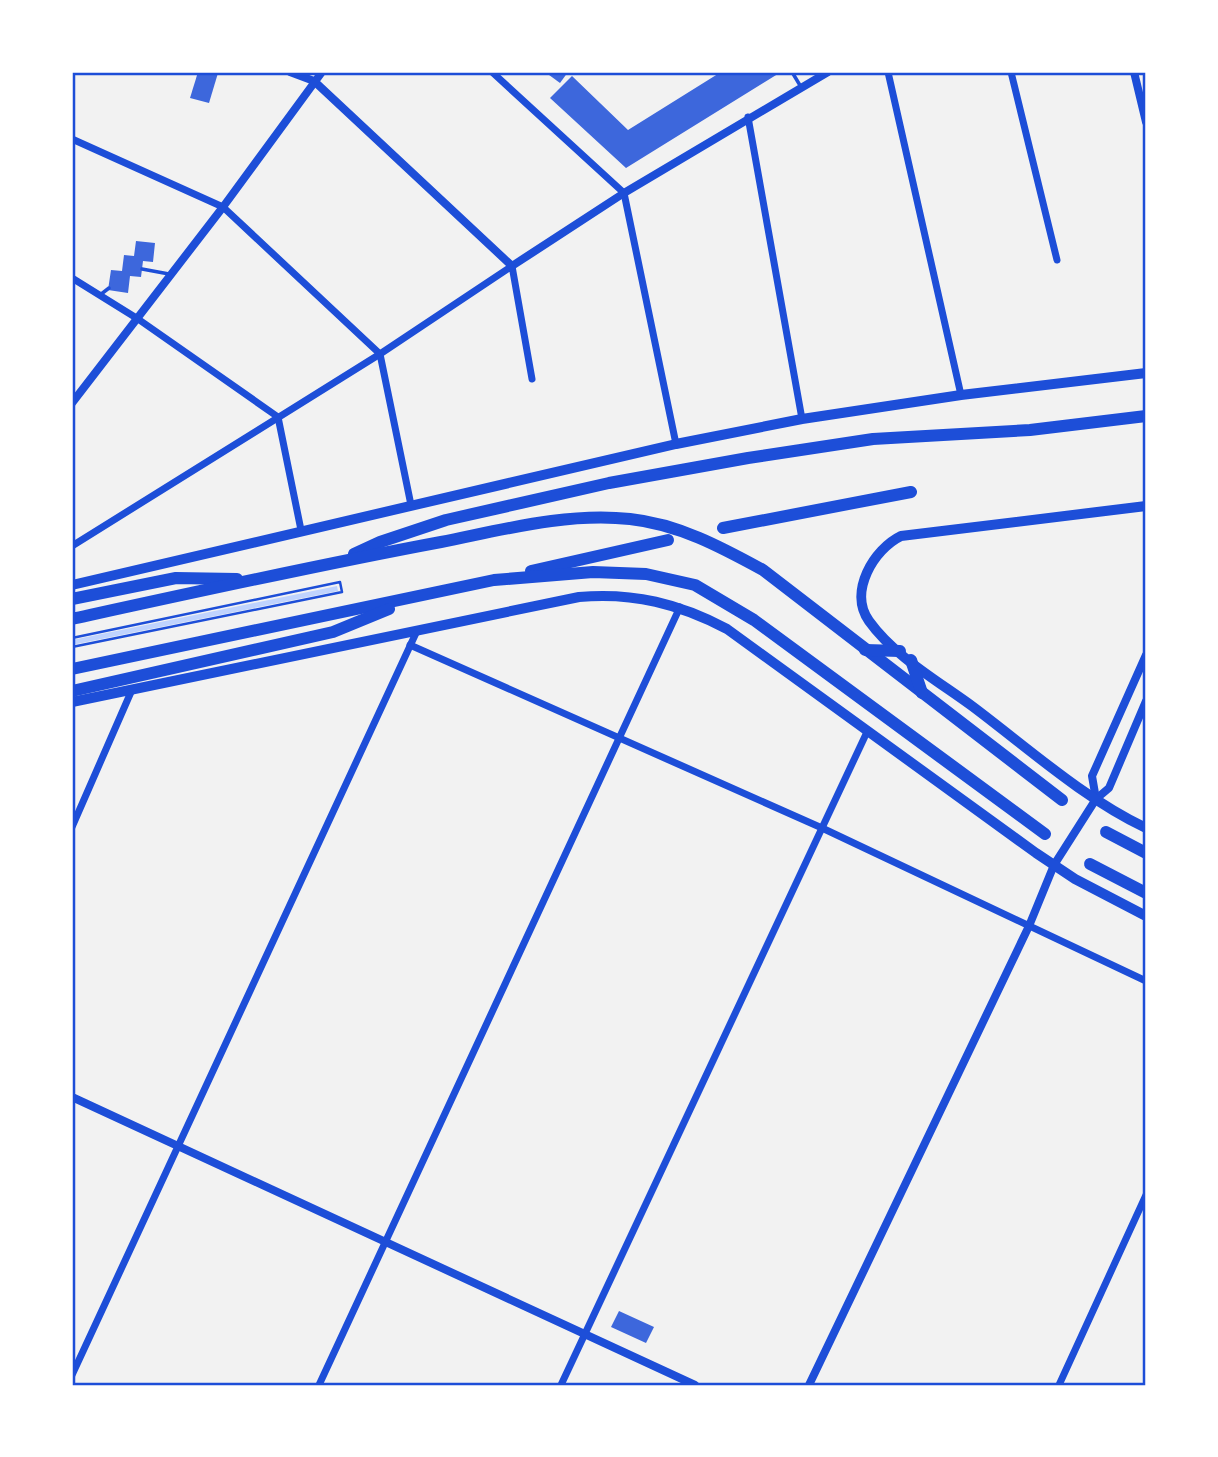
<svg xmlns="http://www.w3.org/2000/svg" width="1218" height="1457" font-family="'Zilla Slab',serif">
	<rect width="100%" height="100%" fill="#f2f2f2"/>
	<path fill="#bfd3fe" d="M337 586 338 591 72 645V640Z"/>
	<g fill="#3d67dc">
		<path d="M198 72 218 73 209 103 190 98Z"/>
		<path d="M545 72H568L560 83Z"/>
		<path d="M721 72H781L626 168 550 98 572 76 628 130Z"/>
		<path d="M136 241 155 243 153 262 143 261 141 277 130 276 128 293 108 290 111 270 122 271 124 255 134 256Z"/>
		<path d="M619 1311 654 1327 646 1343 611 1327Z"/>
	</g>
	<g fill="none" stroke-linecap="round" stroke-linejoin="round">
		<path stroke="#1d4ed8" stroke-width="2.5" d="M72 638 340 582 342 592 72 647"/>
		<g stroke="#1d4ed8" stroke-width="3.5">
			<path d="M792 72 801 87"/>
			<path d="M142 269 169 274"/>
			<path d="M100 295 109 288"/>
		</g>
		<g stroke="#1d4ed8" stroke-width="7">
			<path d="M492 72 624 193 676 444"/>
			<path d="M888 72 961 395"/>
			<path d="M1011 72 1057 260"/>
			<path d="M748 117 802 419"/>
			<path d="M72 139 223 207 380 354 411 505"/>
			<path d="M72 278 138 319 278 417 301 530"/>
			<path d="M72 546 380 354 512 266 532 379"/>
			<path d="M410 645 822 828 1146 981"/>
			<path d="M72 827 131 692"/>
			<path d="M72 1375 416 633"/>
			<path d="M319 1385 680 607"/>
			<path d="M561 1385 867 732"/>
			<path d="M1059 1385 1146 1195"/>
		</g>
		<g stroke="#1d4ed8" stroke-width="8">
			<path d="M290 72 314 81 512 266 624 193 828 72"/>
			<path d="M1134 72 1146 122"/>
			<path d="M72 403 223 207 322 72"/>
			<path d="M1096 799 1092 776 1146 655"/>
			<path d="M72 1097 695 1385"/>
			<path d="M809 1385 1029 926 1054 865 1096 799 1109 788 1146 701"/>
		</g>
		<g stroke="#1d4ed8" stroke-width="10">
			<path d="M1146 506 901 536C874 549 848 592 869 621 894 656 938 681 972 706 1028 748 1083 798 1146 828"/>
			<path d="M72 585 676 444 802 419 961 395 1146 373"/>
			<path d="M72 702 579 597C633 592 680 604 727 629L1036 853 1075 879 1146 916"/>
		</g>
		<g stroke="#1d4ed8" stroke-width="12">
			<path d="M723 528 911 492"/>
			<path d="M354 554 380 542 446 520 609 483 748 458 873 439 1030 430 1146 416"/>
			<path d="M531 571 668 540"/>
			<path d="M72 599 176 578 237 579"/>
			<path d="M72 619C195 592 317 565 441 542 502 530 567 512 630 519 678 524 721 547 763 570L1062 800"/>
			<path d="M865 650 900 651"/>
			<path d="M911 660 922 693"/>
			<path d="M72 669 494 580 593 572 646 574 695 585 754 620 1045 834"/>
			<path d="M72 691 333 632 389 609"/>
			<path d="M1106 832 1146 853"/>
			<path d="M1090 864 1146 893"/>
		</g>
	</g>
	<rect width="1218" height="1457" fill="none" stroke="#ffffff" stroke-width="147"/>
	<rect x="74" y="74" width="1070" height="1310" fill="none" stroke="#1d4ed8" stroke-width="2.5"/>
</svg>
